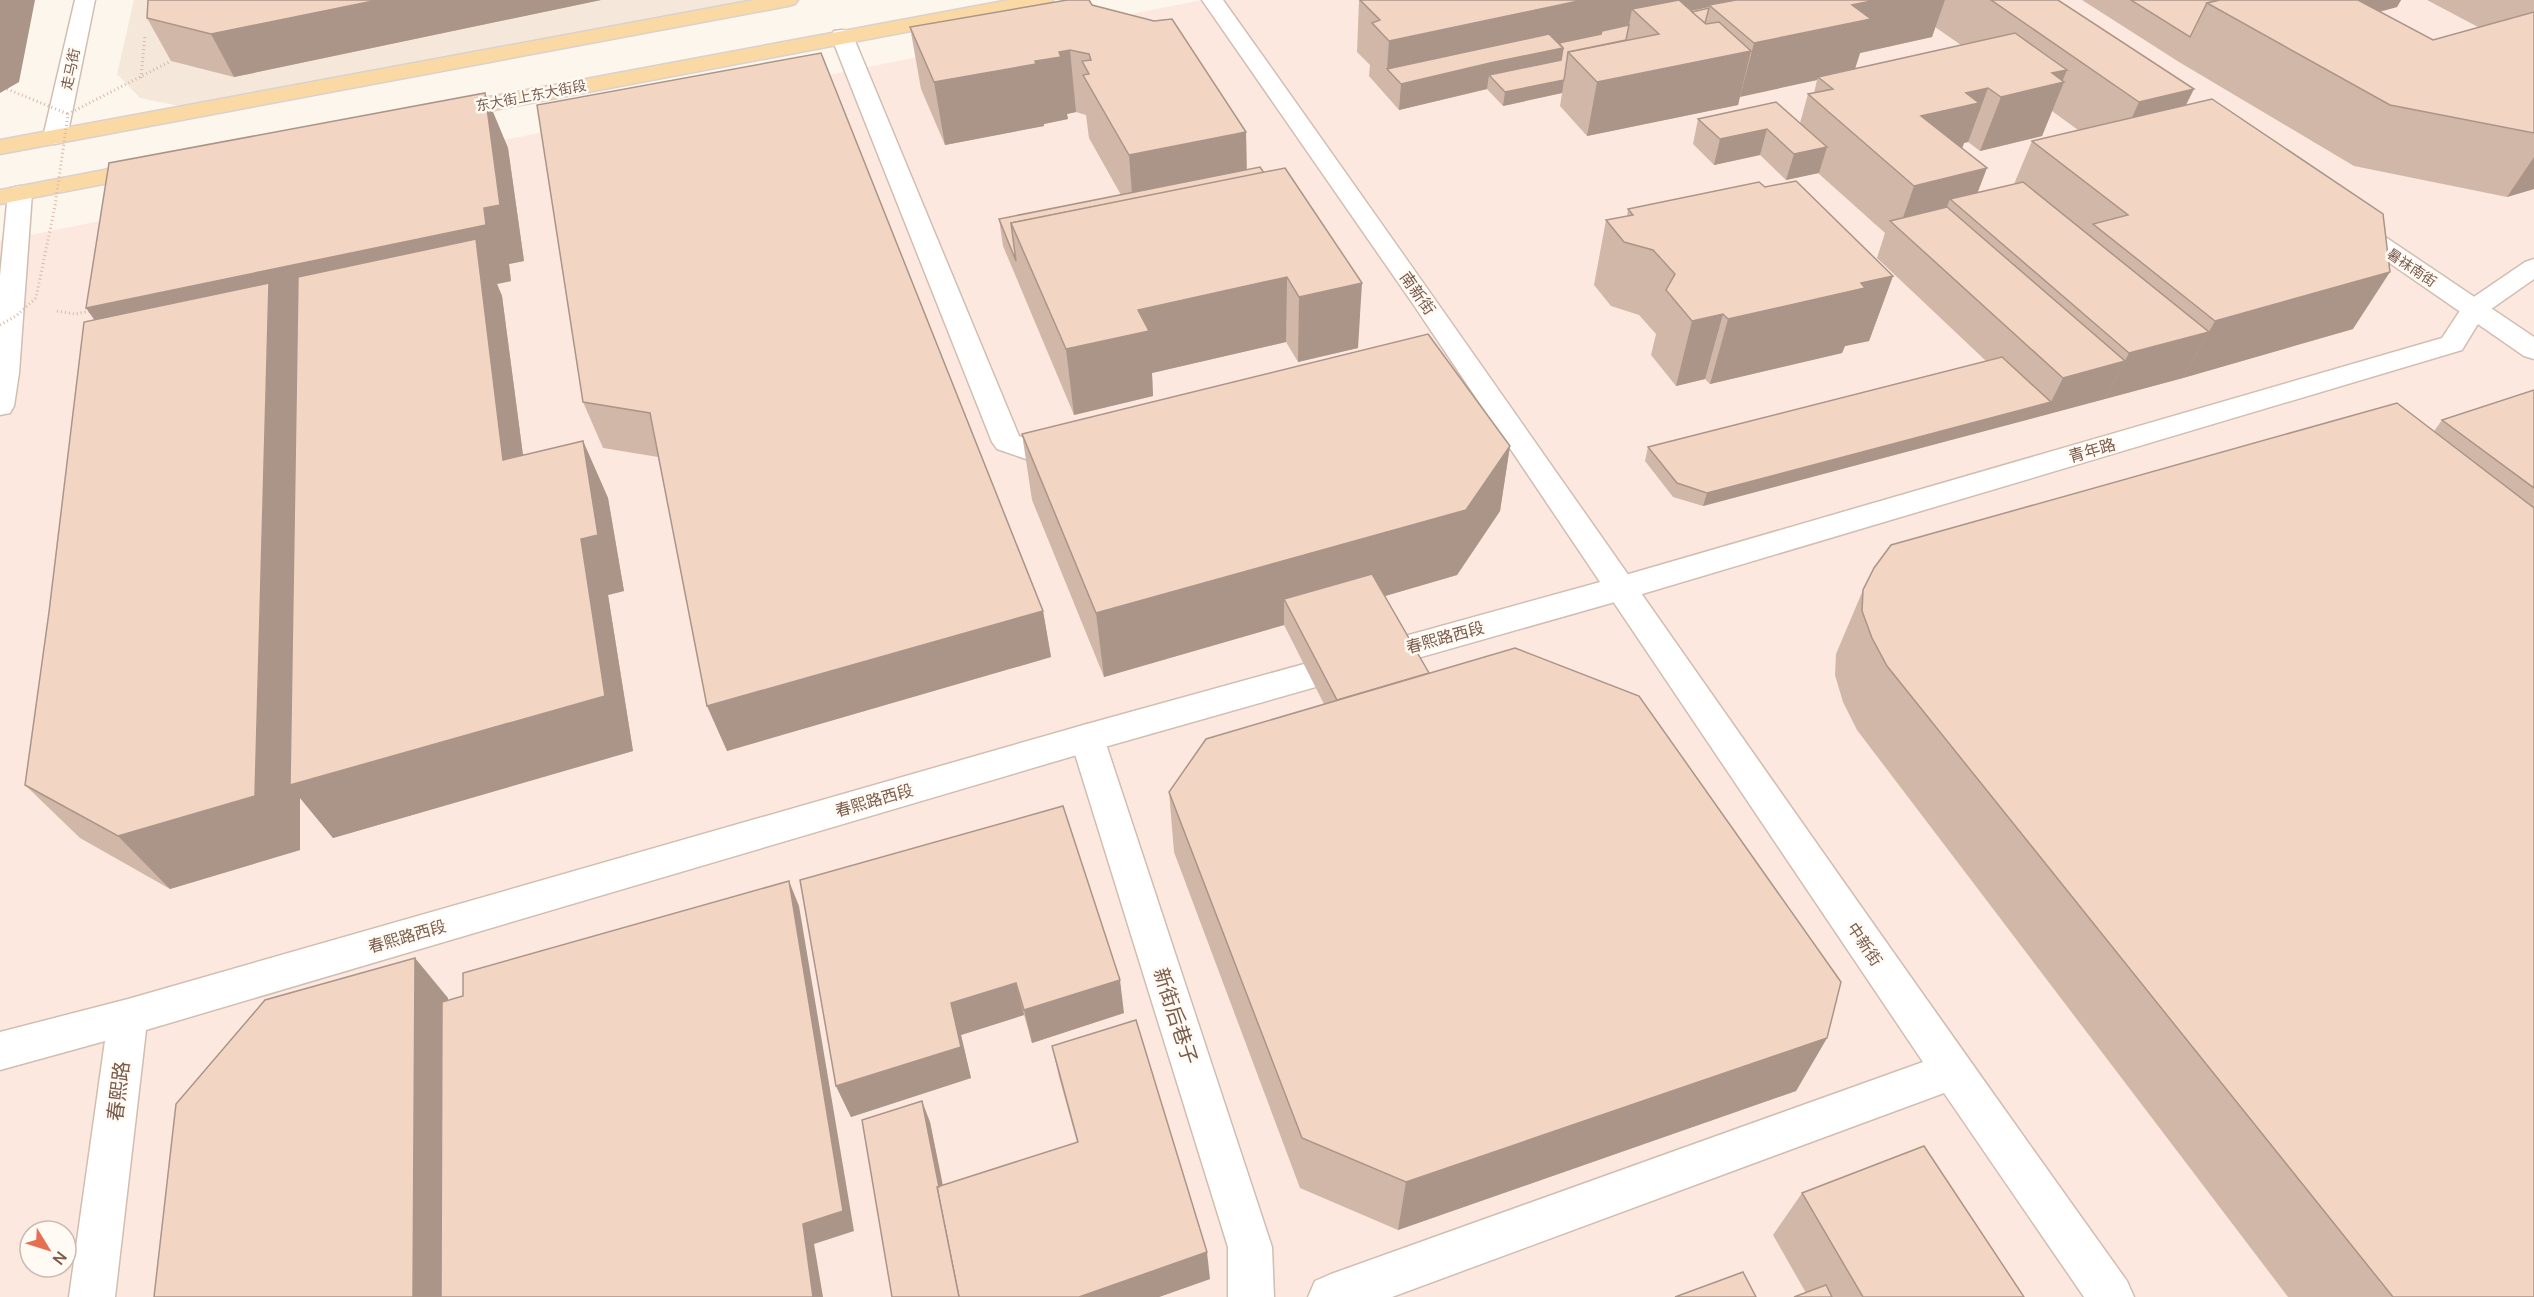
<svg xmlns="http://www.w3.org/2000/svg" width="2534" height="1297" font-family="Manrope,'Noto Sans SC',sans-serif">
	<rect width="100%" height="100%" fill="#fdf6ec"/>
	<path fill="#f5e8da" d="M134 0H773L189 108 140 98 117 74Z"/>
	<path fill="#fde8e0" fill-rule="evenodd" d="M1202 0H2534V1297H0V241ZM30 1231H66V1267H30Z"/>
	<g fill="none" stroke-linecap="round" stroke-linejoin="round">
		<g stroke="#d1beb0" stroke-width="3">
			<path id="service" d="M842 30 850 31 853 36 1019 436 1050 447 1065 443 1075 446 1080 453 1075 460 1049 467 997 449 992 442 831 36 834 31Z"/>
		</g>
		<g stroke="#d1beb0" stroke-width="3">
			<g id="pedestrian">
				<path d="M20 186 29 188 32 193 19 373 14 406 10 413 0 415V276L8 193 11 188Z"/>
				<path d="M2534 259V279L2484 314 2462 350 1622 600 1087 752 146 1030 115 1297H69L105 1041 0 1070V1032L128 999 1087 724 1622 576 2442 338 2465 303 2525 262Z"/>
			</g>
		</g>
		<g stroke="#d1beb0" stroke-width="3">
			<g id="minor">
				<path d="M75 0H95L67 137 63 142 55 144 47 142 43 137Z"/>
				<path d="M1202 0H1223C1526 425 1822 856 2127 1281L2134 1297H2084L1944 1093 1392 1297H1308L1315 1281 1331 1274 1923 1062 1413 304Z"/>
				<path d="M2351 217 2360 220 2534 337V359L2524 356 2342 230 2338 225 2342 220Z"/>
				<path d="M1087 724 1099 728 1104 738 1272 1247 1274 1297H1228V1247L1070 738 1075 728Z"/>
			</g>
		</g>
		<g stroke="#dad1cd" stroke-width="3">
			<g id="primary">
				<path d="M754 0H798L795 4 788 6 0 154V140Z"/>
				<path d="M1009 0H1053L1050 4 1043 6 446 119 438 117 434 112 438 107 446 105Z"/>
				<path d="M151 161 160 163 163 168 160 173 0 204V190Z"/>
			</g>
		</g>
		<g stroke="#d9b8a5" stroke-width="3" stroke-dasharray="1 3" stroke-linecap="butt">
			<path d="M141 78 145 35"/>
			<path d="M57 311 75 314 91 311"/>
		</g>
		<use href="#service" fill="#fff" fill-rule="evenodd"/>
		<use href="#pedestrian" fill="#fff" fill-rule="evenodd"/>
		<use href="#minor" fill="#fff" fill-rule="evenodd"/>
		<use href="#primary" fill="#fbd9a5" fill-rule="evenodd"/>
		<g stroke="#d9b8a5" stroke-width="3" stroke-dasharray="1 3" stroke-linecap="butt">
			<path d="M7 89 68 114"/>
			<path d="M0 325 16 316 36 298 55 206 68 114 171 61"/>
		</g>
	</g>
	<g fill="#d1b7a8" fill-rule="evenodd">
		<path d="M148 0H601L234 77 171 61 147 18Z"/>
		<path d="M1359 0H2058L2186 105 2353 329 2183 378 1703 506 1673 497 1645 461 1648 447 1986 361 1877 258 1885 233 1818 173 1786 180 1760 155 1714 165 1693 144 1698 119 1800 123 1808 94 1814 93 1817 80 1740 96 1738 105 1587 136 1560 106 1562 93 1503 106 1487 89 1399 110 1369 76 1370 65 1357 52ZM1709 7V8L1692 12 1691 11ZM1935 27 1961 45 1855 69 1860 53 1932 37ZM2052 111 2078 130 2032 141 2014 184 1977 193 1962 148 1964 143 1968 142 1980 151 2042 136Z"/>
		<path d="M2082 0H2401L2397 7 2380 12 2433 40 2478 27 2427 0H2534V189L2507 197 2354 166 2179 62Z"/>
		<path d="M1092 5 1246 132 1247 170 1358 348 1298 362 1286 342 1152 373 1153 396 1074 415 1003 246 999 219 1121 195 1089 138 1086 115 1076 112 1067 114 1068 119 1044 124V126L945 145 921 89 910 27Z"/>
		<path d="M485 93 508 148 524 261 509 264 511 281 497 284 502 296 523 455 583 441 608 498 624 591 608 595 633 751 333 838 300 798V850L170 889 80 838 25 785 94 320Z"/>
		<path d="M537 105 1043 611 1051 657 727 751 658 457 603 448 583 402Z"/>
		<path d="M1765 187 1893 276 1869 341 1845 346 1842 353 1710 384 1705 379 1676 386 1651 355 1656 334 1639 315 1611 306 1594 285 1606 220 1627 216 1628 209Z"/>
		<path d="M2534 390V1297H2288L1857 730 1843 702 1835 675 1836 654 1863 590 2434 431 2442 420Z"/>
		<path d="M1022 434 1510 446 1500 511 1457 575 1385 596 1429 673 1827 1038 1796 1091 1398 1230 1300 1188 1174 852 1169 792 1324 704 1284 625 1104 677 1032 500Z"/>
		<path d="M800 880 1124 1013 1032 1043 1024 1015 961 1035 971 1078 851 1117 836 1086Z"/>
		<path d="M1052 1046 1210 1279 1159 1297H892L930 1122 943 1185 1077 1142 1059 1077Z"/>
		<path d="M1802 1193 2024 1297H1794L1806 1293 1773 1235Z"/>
	</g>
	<g fill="#aa9588">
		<path d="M0 0H35L19 82 0 93Z"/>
		<path d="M378 0H601L234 77 211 34Z"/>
		<path d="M1583 0H1741L1709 5V7L1645 21 1632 9 1629 25 1599 47 1568 52 1559 73 1489 75 1487 89 1399 110 1401 84 1387 69 1389 41Z"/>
		<path d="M1876 0H1945L1932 37 1860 53 1854 72 1818 77 1817 80 1740 97 1754 43 1852 5Z"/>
		<path d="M2341 0H2401L2397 7 2271 39Z"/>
		<path d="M1070 50 1076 112 1067 114 1068 119 1044 124V126L945 145 934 82 1035 61 1059 52Z"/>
		<path d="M1751 51 1738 105 1587 136 1597 82Z"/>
		<path d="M2067 70 2062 82H2064L2042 136 1980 151 2001 97 2052 73Z"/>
		<path d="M1564 80 1562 93 1503 106 1505 92Z"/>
		<path d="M1988 88 1968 142 1964 143 1959 157 1921 116 1966 93Z"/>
		<path d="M2194 89 2167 143 2114 157 2139 102Z"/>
		<path d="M485 93 508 148 524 261 509 264 511 281 497 284 502 296 531 516 503 460 482 288 296 328 302 339 300 782 605 696 581 539 598 535 583 441 608 498 624 591 608 595 633 751 333 838 300 798V850L170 889 118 836 255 796 268 334 126 365 86 308 486 225 484 208 500 205Z"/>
		<path d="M1767 129 1760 155 1714 165 1720 139Z"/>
		<path d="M1246 132 1247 196 1134 219 1129 155Z"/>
		<path d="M1827 147 1819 173 1786 180 1794 154Z"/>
		<path d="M2534 157V189L2507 197Z"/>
		<path d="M1987 168 1969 215 1950 199 1938 230 1899 229 1914 186Z"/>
		<path d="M2390 272 2353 329 2183 378 2215 321Z"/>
		<path d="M1893 276 1869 341 1845 346 1842 353 1710 384 1728 319 1861 283Z"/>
		<path d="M1287 277 1286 342 1152 373 1153 396 1074 415 1066 349 1138 310Z"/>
		<path d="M1362 283 1358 348 1298 362 1299 297Z"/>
		<path d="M1723 314 1705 379 1676 386 1692 321Z"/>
		<path d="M2209 332 2183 378 2105 399 2129 353Z"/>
		<path d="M2125 361 2105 399 1703 506 1707 493 2051 402 2063 378Z"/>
		<path d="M1510 446 1500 511 1457 575 1296 622 1284 599V625L1104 677 1096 613Z"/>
		<path d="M1043 611 1051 657 727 751 707 706Z"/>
		<path d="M789 881 799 906 854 1231 814 1244 823 1297H813L803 1224Z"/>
		<path d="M415 958 448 998 451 1297H413Z"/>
		<path d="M1120 980 1124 1013 1032 1043 1024 1010Z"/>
		<path d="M1016 983 1024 1015 961 1035 971 1078 851 1117 836 1086 951 1003Z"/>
		<path d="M1827 1038 1796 1091 1398 1230 1406 1182Z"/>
		<path d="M922 1101 930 1122 965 1297H961Z"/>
		<path d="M1207 1252 1210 1279 1159 1297H1079Z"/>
	</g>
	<g fill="#f3d5c3" stroke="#aa9588" stroke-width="1.5">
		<path d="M148 0H378L211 34 147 18Z"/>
		<path d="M1067 0H1089L1092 5 1154 21 1172 19 1246 132 1129 155 1083 75 1089 74 1082 61 1091 60 1089 54 1070 50 1059 52 1061 57 1035 61 1036 64 934 82 910 27Z"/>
		<path d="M1360 0H1583L1389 41 1372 23 1380 20Z"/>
		<path d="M1679 0 1706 24 1719 22 1751 51 1597 82 1568 52 1659 34 1632 9Z"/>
		<path d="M1736 0H1876L1852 5 1871 19 1754 43 1709 5Z"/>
		<path d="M1991 0H2058L2194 89 2139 102Z"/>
		<path d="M2131 0H2220L2207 3 2190 37Z"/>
		<path d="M2220 0H2358L2433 40 2534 12V133L2390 105 2207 3Z"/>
		<path d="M1709 8 1705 23 1692 12Z"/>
		<path d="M1629 25 1626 40 1568 52 1564 80 1505 92 1489 75 1561 60 1563 48 1559 43 1601 34 1602 31Z"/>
		<path d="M2015 33 2067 70 2052 73 2064 82 2001 97 1988 88 1966 93 1979 103 1921 116 1987 168 1914 186 1808 94 1833 89 1818 77Z"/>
		<path d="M1549 34 1563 48 1490 63 1401 84 1387 69Z"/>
		<path d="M821 53 1043 611 707 706 650 413 583 402 537 105Z"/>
		<path d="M485 93 500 205 484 208 486 225 86 308 109 163Z"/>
		<path d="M2212 99 2383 214 2390 272 2215 321 2093 224 2128 215 2032 141Z"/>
		<path d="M1776 102 1827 147 1794 154 1767 129 1720 139 1698 119Z"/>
		<path d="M1260 167 1264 173 1011 223 1016 261 999 219Z"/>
		<path d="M1285 168 1362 283 1299 297 1287 277 1138 310 1149 331 1066 349 1011 223Z"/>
		<path d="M1796 181 1893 276 1861 283 1865 288 1728 319 1723 314 1692 321 1666 290 1675 274 1653 250 1624 242 1606 220 1633 215 1628 209 1759 182 1765 187Z"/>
		<path d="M2023 182 2209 332 2129 353 1950 199Z"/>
		<path d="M1947 207 2125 361 2063 378 1890 221Z"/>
		<path d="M476 239 503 460 583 441 598 535 581 539 605 696 290 785 298 277Z"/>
		<path d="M269 283 255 796 118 836 25 785 49 612 84 322Z"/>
		<path d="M1428 334 1510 446 1466 510 1096 613 1022 434Z"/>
		<path d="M2002 357 2051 402 1707 493 1677 483 1648 447Z"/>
		<path d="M2534 390V488L2442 420Z"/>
		<path d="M2397 403 2534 508V1297H2393L1887 666 1872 638 1862 611 1863 590 1874 568 1891 545Z"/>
		<path d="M1372 574 1429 673 1337 700 1284 599Z"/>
		<path d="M1515 648 1639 696 1841 982 1827 1038 1406 1182 1302 1138 1169 792 1206 739Z"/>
		<path d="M1063 806 1120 980 1024 1010 1016 983 951 1003 961 1047 836 1086 800 880Z"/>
		<path d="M789 881 843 1211 803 1224 813 1297H441L442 1002 463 996V973Z"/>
		<path d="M415 958 413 1297H154L176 1104 265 1000Z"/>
		<path d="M1136 1020 1207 1252 1079 1297H959L937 1187 1078 1142 1052 1046Z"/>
		<path d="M922 1101 939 1187H937L959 1297H892L862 1120Z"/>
		<path d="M1924 1146 2024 1297H1863L1802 1193Z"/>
		<path d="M1743 1272 1756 1297H1675Z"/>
		<path d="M1826 1285 1832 1297H1794Z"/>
	</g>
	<g text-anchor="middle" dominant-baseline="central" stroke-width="5" stroke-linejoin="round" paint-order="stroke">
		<g font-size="14" fill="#7a5c4d" stroke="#fffaf3">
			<text transform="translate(70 69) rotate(-78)">走马街</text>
			<text transform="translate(531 95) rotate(-11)">东大街上东大街段</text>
			<text transform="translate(2412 267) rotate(34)">暑袜南街</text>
		</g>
		<g font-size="16" fill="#7a5c4d" stroke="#fffaf3">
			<text transform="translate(1418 293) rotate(55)">南新街</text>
			<text transform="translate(2092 450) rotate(-16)">青年路</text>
			<text transform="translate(1445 637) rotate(-15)">春熙路西段</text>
			<text transform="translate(874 800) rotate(-16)">春熙路西段</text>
			<text transform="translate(407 936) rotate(-16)">春熙路西段</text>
			<text transform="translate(1865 944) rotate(56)">中新街</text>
		</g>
		<g font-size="20" fill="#7a5c4d" stroke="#fffaf3">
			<text transform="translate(1176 1016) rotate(72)">新街后巷子</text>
			<text transform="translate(118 1091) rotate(-83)">春熙路</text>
		</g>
	</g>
	<g transform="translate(48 1249) rotate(128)"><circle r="28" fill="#fffaf3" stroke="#cabbb1" stroke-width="1.5"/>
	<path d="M0-4.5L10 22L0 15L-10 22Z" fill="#e76f51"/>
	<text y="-9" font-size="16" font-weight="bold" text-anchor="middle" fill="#7a5c4d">N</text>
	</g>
</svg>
